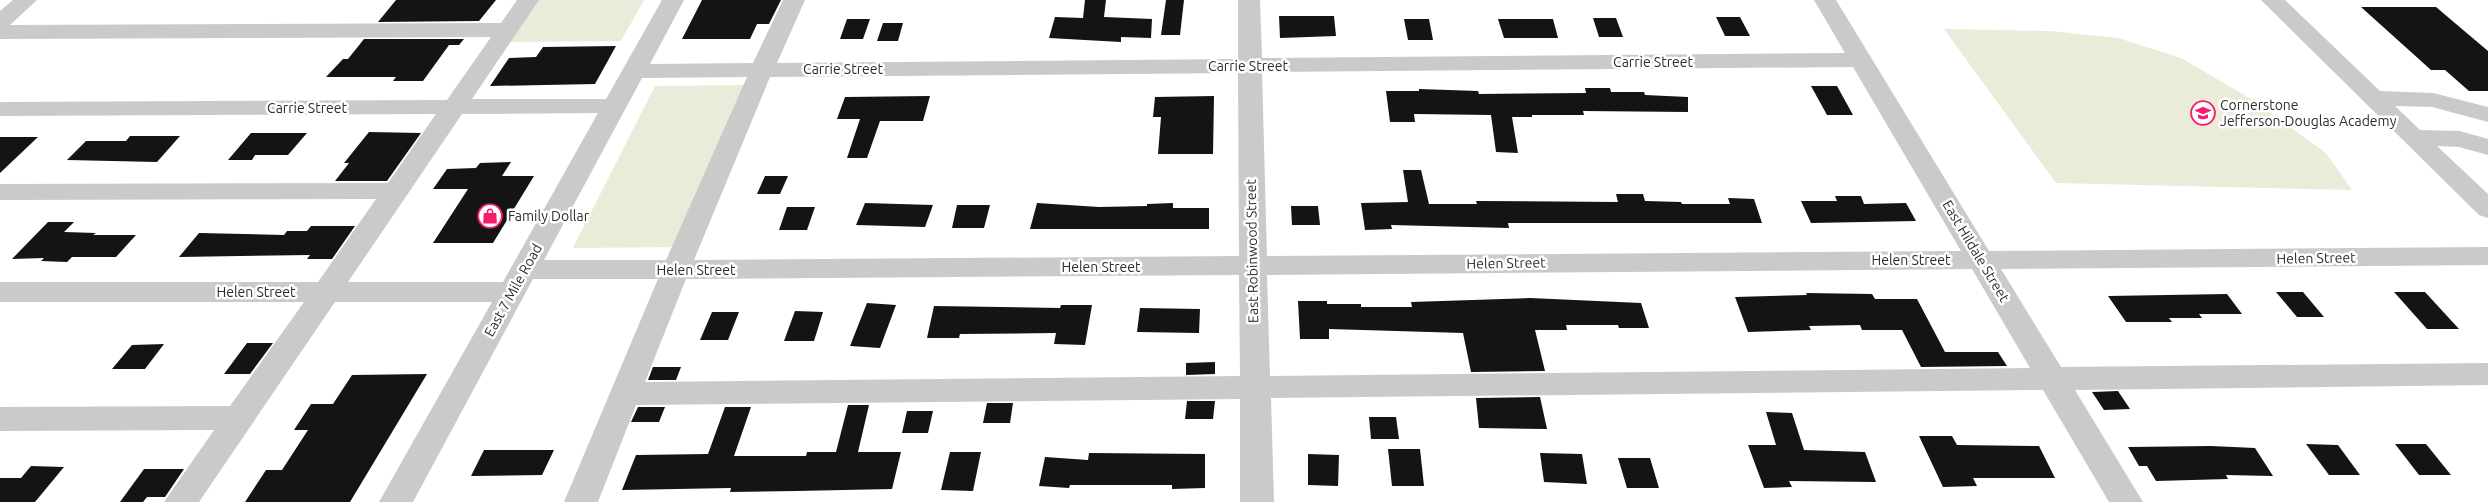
<svg xmlns="http://www.w3.org/2000/svg" width="2488" height="502" font-family="Ubuntu,sans-serif">
	<rect width="100%" height="100%" fill="#fff"/>
	<g fill="#e9ecd8">
		<path d="M538 0H644L621 41 510 42Z"/>
		<path d="M1944 29 2050 31 2118 38 2181 58 2251 99 2326 153 2352 190 2056 183Z"/>
		<path d="M750 85 681 247 573 248 655 86Z"/>
	</g>
	<g fill="#141414">
		<path d="M396 0H496L479 21 378 22Z"/>
		<path d="M702 0H781L769 24H757L750 39H682Z"/>
		<path d="M1085 0H1106L1104 17 1152 19 1151 38 1121 37V42L1049 38 1055 17 1083 18Z"/>
		<path d="M1166 0H1184L1180 35H1161Z"/>
		<path d="M2361 7H2436L2488 51V91H2469L2445 70H2431Z"/>
		<path d="M1279 16H1334L1336 36 1280 38Z"/>
		<path d="M1716 17H1740L1750 36H1725Z"/>
		<path d="M1593 18H1616L1623 37H1599Z"/>
		<path d="M847 19H870L863 39H840Z"/>
		<path d="M1404 19H1429L1433 40H1408Z"/>
		<path d="M1498 19H1553L1558 38H1504Z"/>
		<path d="M883 23H903L898 41H877Z"/>
		<path d="M364 39H464L459 45H449L423 81H393L396 77H326L343 59H348Z"/>
		<path d="M616 46 595 84 490 86 509 58 536 57 543 47Z"/>
		<path d="M1811 86H1837L1853 115H1827Z"/>
		<path d="M1585 88H1610L1611 92H1644L1645 95 1688 97V112L1583 111 1584 115H1532V117H1512L1518 153 1496 152 1491 115 1414 114 1415 122H1390L1386 91H1419V89L1478 91 1479 94 1586 93Z"/>
		<path d="M930 96 923 121H880L867 158H847L860 119H837L845 97Z"/>
		<path d="M1214 96 1213 154H1158L1161 117H1153L1155 97Z"/>
		<path d="M369 132 421 133 387 181H335L349 163H344Z"/>
		<path d="M251 133H307L288 155H255L252 160H228Z"/>
		<path d="M130 136H180L157 162 67 160 86 141H126Z"/>
		<path d="M0 137H38L0 173Z"/>
		<path d="M511 162 502 176H534L493 243H433L468 189H433L447 169 476 168 480 163Z"/>
		<path d="M1403 170H1421L1429 204H1477L1476 201 1618 202 1616 194H1643L1645 201 1681 202 1682 204H1730L1728 198 1754 199 1762 223H1508L1509 228 1391 225 1392 229 1365 230 1361 203 1408 202Z"/>
		<path d="M765 176H788L780 194H757Z"/>
		<path d="M1835 196H1861L1864 204 1906 203 1916 221 1811 223 1801 201H1837Z"/>
		<path d="M865 203 933 205 925 227 856 225Z"/>
		<path d="M1037 203 1099 207 1147 206V204L1173 203V208H1209V229H1030Z"/>
		<path d="M957 205H990L984 228H952Z"/>
		<path d="M1291 206H1318L1320 225H1292Z"/>
		<path d="M787 207H815L807 230H779Z"/>
		<path d="M48 222H74L64 232 96 233 93 235H136L116 257H72L67 262 41 261 44 258 12 259Z"/>
		<path d="M311 226H355L332 259H307L310 255 179 257 199 233 284 235 287 231H307Z"/>
		<path d="M2276 292H2303L2324 317H2297Z"/>
		<path d="M2394 292H2425L2459 329H2427Z"/>
		<path d="M1806 293 1872 294 1875 299H1917L1945 352H1998L2007 366 1921 367 1902 330H1862L1860 325 1809 326 1811 330 1748 332 1735 297 1807 295Z"/>
		<path d="M2227 294 2242 314H2199L2202 318H2169L2172 322H2126L2108 296Z"/>
		<path d="M1530 298 1641 303 1649 328H1619L1618 325H1566L1567 330H1535L1545 371 1471 372 1463 333 1329 329V339H1300L1298 301H1327V304H1361V307H1412L1411 302Z"/>
		<path d="M867 303 896 305 880 348 850 346Z"/>
		<path d="M1061 305H1092L1085 345 1054 344 1056 333 960 334 959 338H927L934 306 1060 308Z"/>
		<path d="M1140 308 1200 309 1199 333 1137 332Z"/>
		<path d="M795 311 823 312 814 341H784Z"/>
		<path d="M712 312H739L728 340H700Z"/>
		<path d="M247 343H273L250 374H224Z"/>
		<path d="M164 344 145 369H112L132 345Z"/>
		<path d="M1215 362V374L1186 375V363Z"/>
		<path d="M653 367H681L676 380H648Z"/>
		<path d="M427 374 350 502H245L266 470H282L308 430H294L311 404H333L352 375Z"/>
		<path d="M2118 391 2130 409 2104 410 2092 392Z"/>
		<path d="M1540 397 1547 429 1479 428 1476 398Z"/>
		<path d="M1187 401H1215L1213 419H1185Z"/>
		<path d="M987 403H1013L1010 423H983Z"/>
		<path d="M848 405H869L858 452H901L892 489 796 491 730 492 731 488 622 490 636 455 708 454 725 407H751L734 456H806L807 452H836Z"/>
		<path d="M638 407H665L659 422H631Z"/>
		<path d="M907 411H933L928 433H902Z"/>
		<path d="M1766 412 1792 413 1804 450 1865 452 1876 482 1789 481 1792 487 1764 488 1748 445H1776Z"/>
		<path d="M1369 417H1396L1399 439H1371Z"/>
		<path d="M1919 436H1952L1957 445 2039 446 2055 478H1973L1977 486 1943 487Z"/>
		<path d="M2306 444 2338 445 2360 475H2329Z"/>
		<path d="M2395 444H2426L2451 475H2419Z"/>
		<path d="M2211 446 2255 448 2273 476 2226 475 2228 479 2156 481 2147 466H2139L2128 447Z"/>
		<path d="M1388 449H1420L1424 486H1392Z"/>
		<path d="M484 450H554L542 475 471 476Z"/>
		<path d="M950 452H981L973 491 941 490Z"/>
		<path d="M1089 453 1205 454V488L1172 489V485H1070L1069 488 1039 486 1045 457 1088 460Z"/>
		<path d="M1540 453 1582 454 1587 484 1544 482Z"/>
		<path d="M1308 454 1339 455 1338 486 1308 485Z"/>
		<path d="M1618 458H1650L1659 488H1627Z"/>
		<path d="M31 466 64 467 35 502H0V478H21Z"/>
		<path d="M144 469H184L165 497H147L143 502H120Z"/>
	</g>
	<g fill="none" stroke-linecap="round" stroke-linejoin="round">
		<g fill="#cacaca" fill-rule="evenodd">
			<path d="M13 0H37L10 25 501 23 517 0H539L472 99H606L662 0H684L650 64 753 63 783 0H805L777 63 1238 59V0H1260L1262 58 1845 53 1814 0H1836L1989 251 2488 247V265L2001 269 2061 367 2488 363V385L2075 390 2143 502H2109L2043 390 1271 398 1274 502H1240V399L636 405 598 502H564L658 279H533L413 502H379L492 302H335L199 502H164L214 430 0 431V407L230 406 304 302H0V282H318L376 199 0 200V184L388 183 436 114 0 116V102L447 100 491 37 0 39V11ZM1853 67 1961 251 1267 256 1262 72ZM1238 73 1239 256 694 260 770 77ZM747 77 666 260H544L642 78ZM598 113 503 282H348L462 114ZM1972 269 2030 368 1270 376 1267 275ZM1239 275 1240 376 645 382 686 279Z"/>
			<path d="M2261 0H2285L2380 91 2433 93 2488 107V122L2432 107 2395 106 2420 130 2460 131 2488 139V155L2459 147 2437 146 2488 194V218L2479 215Z"/>
		</g>
	</g>
	<defs>
		<g id="school-ring" transform="scale(1.25)"><circle r="9.5" fill="#fff" stroke="#f51d6c" stroke-width="1.5"/><path d="M0-5L7-2L0 1L-7-2ZM-4 1L0 2.5L4 1V4Q0 6-4 4Z" fill="#f51d6c"/></g>
		<g id="shop-ring" transform="scale(1.25)"><circle r="9.5" fill="#fff" stroke="#f51d6c" stroke-width="1.5"/><path d="M-5-2.5h2.3a2.7 3.5 0 0 1 5.4 0H5L5.5 6h-11ZM-1.5-2.5h3a1.5 2.3 0 0 0-3 0Z" fill="#f51d6c"/></g>
	</defs>
	<g fill-rule="evenodd">
		<use href="#school-ring" x="2203" y="113"/>
		<use href="#shop-ring" x="490" y="216"/>
	</g>
	<g text-anchor="middle" dominant-baseline="central" stroke-width="5" stroke-linejoin="round" paint-order="stroke">
		<g font-size="14" fill="#2d2d2d" stroke="#fff">
			<text x="1653" y="62">Carrie Street</text>
			<text x="1248" y="66">Carrie Street</text>
			<text x="843" y="69">Carrie Street</text>
			<text x="307" y="108">Carrie Street</text>
			<text transform="translate(1252 251) rotate(-91)">East Robinwood Street</text>
			<text transform="translate(1976 251) rotate(59)">East Hildale Street</text>
			<text transform="translate(2316 258) rotate(-1)">Helen Street</text>
			<text x="1911" y="260">Helen Street</text>
			<text transform="translate(1506 263) rotate(-1)">Helen Street</text>
			<text x="1101" y="267">Helen Street</text>
			<text x="696" y="270">Helen Street</text>
			<text transform="translate(513 290) rotate(-61)">East 7 Mile Road</text>
			<text x="256" y="292">Helen Street</text>
		</g>
		<g font-size="14" fill="#2d2d2d" stroke="#fff" text-anchor="start">
			<text x="2220" y="105">Cornerstone<tspan x="2220" dy="16">Jefferson-Douglas Academy</tspan></text>
			<text x="508" y="216">Family Dollar</text>
		</g>
	</g>
</svg>
